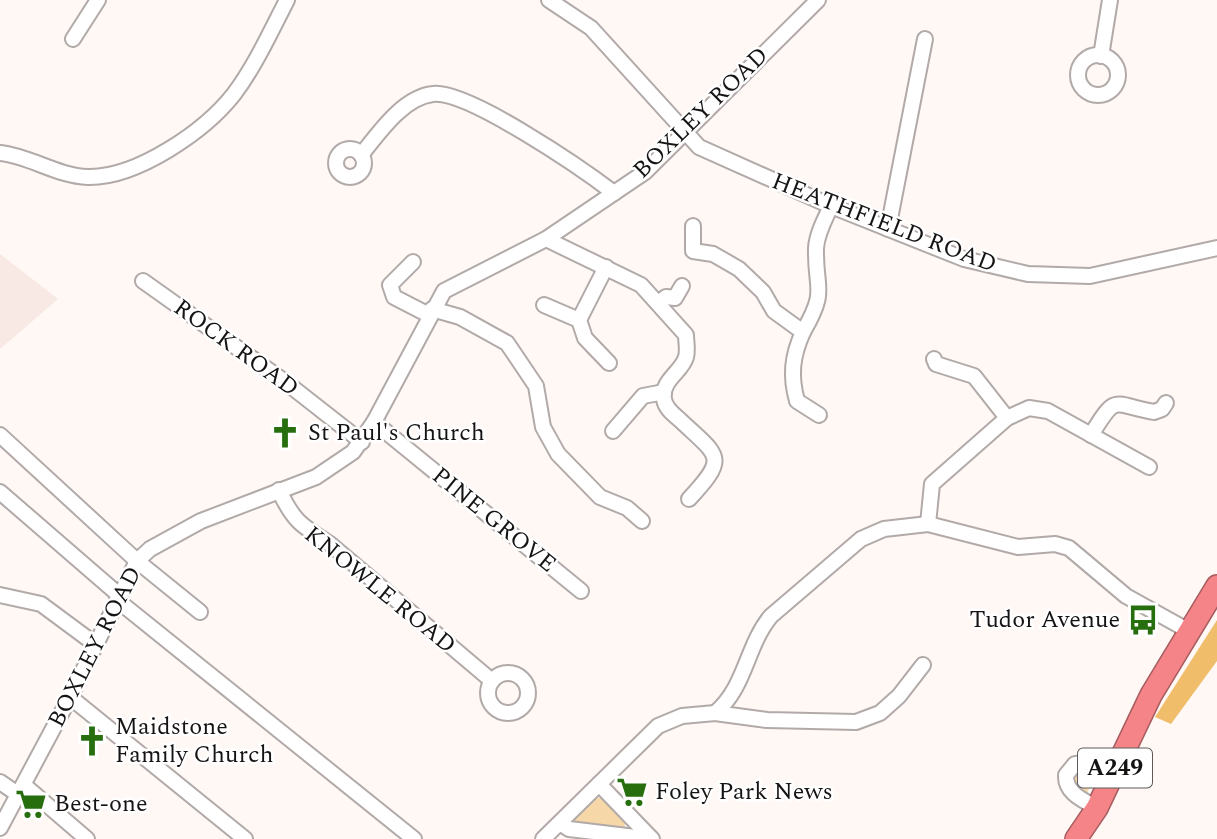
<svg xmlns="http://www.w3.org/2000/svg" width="1217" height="839" font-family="Spectral,serif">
	<rect width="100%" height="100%" fill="#fff8f5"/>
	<path fill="#f8e9e4" d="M0 254 58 299 0 349Z"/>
	<g fill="#f6d7a7">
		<path d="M1079 766 1097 772 1086 795 1074 790 1070 776Z"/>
		<path d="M600 798 609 801 626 818 624 830 574 827 571 821 590 799Z"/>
	</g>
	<path fill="#f0be6b" d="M1217 620V661L1171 724 1155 717Z"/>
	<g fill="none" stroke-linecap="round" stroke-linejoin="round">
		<g stroke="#b1aaa8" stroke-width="18">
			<g id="minor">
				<path d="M549 0 591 28 699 147 831 206 964 259 1028 274 1090 276 1217 248"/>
				<path d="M73 39 98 0"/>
				<circle cx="1098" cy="75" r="20"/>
				<path d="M1101 56 1110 0"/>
				<circle cx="350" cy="163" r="14"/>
				<path d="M0 153C30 156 57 176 88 177 137 178 205 131 234 94 255 66 271 31 287 0"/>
				<path d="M361 155C378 134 403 97 433 94 468 90 584 170 614 193"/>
				<path d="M693 226V251L713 254 739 269 763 292 774 311 803 332C828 289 815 291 816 248 817 233 825 219 831 206"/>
				<path d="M888 229 925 39"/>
				<path d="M546 239 641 285 686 335C686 341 688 350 686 357 682 372 661 380 664 399 665 408 673 414 680 420 719 457 729 456 689 499"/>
				<path d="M413 262 390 285 394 297 429 315"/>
				<path d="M143 281 288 384 362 442"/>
				<path d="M658 303 666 297 675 298 682 286"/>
				<path d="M544 305 579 320 606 267"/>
				<path d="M432 309 460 317 507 343 536 386 543 427 558 454 600 497 627 508 642 521"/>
				<path d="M579 320 585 338 609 363"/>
				<path d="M803 332C792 356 790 376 797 401L819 415"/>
				<path d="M934 359 936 364 974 376 1007 418"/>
				<path d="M374 422 581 591"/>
				<path d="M613 431 643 396 664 392"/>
				<path d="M0 435 137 561 200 612"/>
				<path d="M1091 435C1117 393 1111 404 1154 412L1162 409 1166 403"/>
				<path d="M279 490C293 521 302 526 330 544L492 681"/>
				<path d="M0 492 119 595"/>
				<path d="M928 524 932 484 1007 418 1029 408 1048 411 1149 467"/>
				<path d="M0 595 41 604 95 644"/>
				<path d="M117 600 414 839"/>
				<circle cx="508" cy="693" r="20"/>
				<path d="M70 697 245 839"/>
				<path d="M715 713C746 687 746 646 771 616L861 539 884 529 928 524 1018 547 1055 544 1069 548 1126 596 1189 631"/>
				<path d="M0 782 19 795"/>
				<path d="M599 784 651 838"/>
				<path d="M24 785 87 839"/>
				<path d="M1097 808C1083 800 1065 793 1066 775L1075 764 1091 763 1112 774"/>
				<path d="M560 823 569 829 652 839"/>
				<path d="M0 828 70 697 137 561 150 549 201 521 316 477 353 452 374 422 444 291 546 239 645 172 818 0"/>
				<path d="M543 839 658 726 682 716 715 713 767 720 856 722 880 713 899 696 923 665"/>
			</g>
		</g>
		<g stroke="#a65c5f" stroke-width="24">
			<path id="highway" d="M1076 839 1097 808 1151 695 1217 586"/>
		</g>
		<use href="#minor" stroke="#fff" stroke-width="14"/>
		<use href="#highway" stroke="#f48488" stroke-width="21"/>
	</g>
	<defs>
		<g id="church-bare" transform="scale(2.415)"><path d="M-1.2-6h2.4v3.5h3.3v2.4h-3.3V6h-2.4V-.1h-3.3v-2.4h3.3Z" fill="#276f0e" stroke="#fff" stroke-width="2.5" paint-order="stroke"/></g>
		<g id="bus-bare" transform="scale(2.415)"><path d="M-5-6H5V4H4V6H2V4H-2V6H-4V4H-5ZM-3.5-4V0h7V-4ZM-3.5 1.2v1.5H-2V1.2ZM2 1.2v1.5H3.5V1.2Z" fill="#276f0e" stroke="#fff" stroke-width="2.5" paint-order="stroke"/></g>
		<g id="supermarket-bare" transform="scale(2.415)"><path d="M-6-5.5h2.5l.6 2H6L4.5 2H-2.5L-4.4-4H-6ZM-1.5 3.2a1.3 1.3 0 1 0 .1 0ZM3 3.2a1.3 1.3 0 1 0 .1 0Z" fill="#276f0e" stroke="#fff" stroke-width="2.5" paint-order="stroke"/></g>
	</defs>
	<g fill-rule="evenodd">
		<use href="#church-bare" x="285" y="433"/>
		<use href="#bus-bare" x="1143" y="620"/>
		<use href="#church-bare" x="92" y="741"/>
		<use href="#supermarket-bare" x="632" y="792"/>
		<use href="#supermarket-bare" x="31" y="804"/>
	</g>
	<g text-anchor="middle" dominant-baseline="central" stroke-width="5" stroke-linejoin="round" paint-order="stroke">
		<rect fill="#fff" stroke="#5c5a5a" stroke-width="2" x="1078" y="748.5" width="74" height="39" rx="5"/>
		<g font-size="23" font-weight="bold" fill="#161313">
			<text x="1115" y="768">A249</text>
		</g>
		<g font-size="24" fill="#161313" stroke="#fff">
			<text transform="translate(701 113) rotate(-44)">BOXLEY ROAD</text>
			<text transform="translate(884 223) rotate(21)">HEATHFIELD ROAD</text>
			<text transform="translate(236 348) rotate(36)">ROCK ROAD</text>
			<text transform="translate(494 520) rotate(39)">PINE GROVE</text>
			<text transform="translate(380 590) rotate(39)">KNOWLE ROAD</text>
			<text transform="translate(95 647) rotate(-63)">BOXLEY ROAD</text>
		</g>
		<g font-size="24" fill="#161313" stroke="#fff" text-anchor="start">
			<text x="308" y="433">St Paul's Church</text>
			<text x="1120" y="620" text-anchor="end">Tudor Avenue</text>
			<text x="115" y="727">Maidstone<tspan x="115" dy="28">Family Church</tspan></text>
			<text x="655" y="792">Foley Park News</text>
			<text x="54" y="804">Best-one</text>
		</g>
	</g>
</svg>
